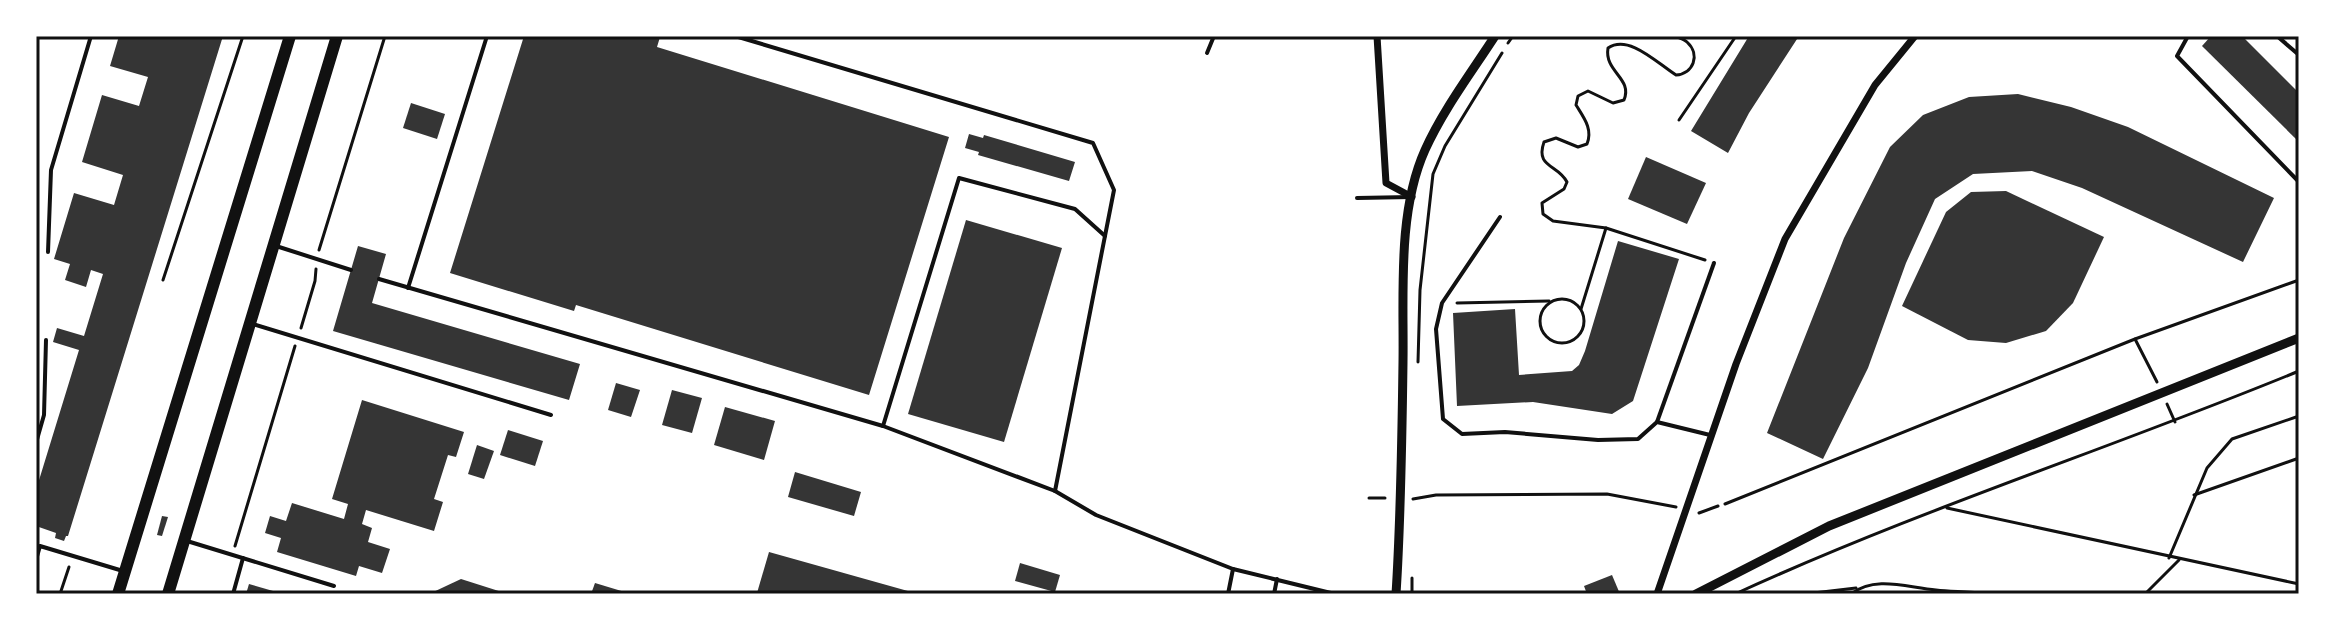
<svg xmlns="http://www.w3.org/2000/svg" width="2335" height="630" font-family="'Libre Baskerville',serif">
	<rect width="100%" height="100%" fill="#fff"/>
	<g fill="#353535">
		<path d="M119 36H223L68 536H66L64 541 55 538 56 533 36 526V490L79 350 53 342 57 328 84 336 103 274 91 270 86 287 65 280 70 264 54 259 74 193 114 205 123 175 82 162 102 95 139 106 148 77 110 66Z"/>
		<path d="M524 36H657L660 37 657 47 949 137 869 395 576 305 574 311 450 273Z"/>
		<path d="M1749 36H1799L1749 113 1728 153 1691 131Z"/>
		<path d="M2211 36H2242L2299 93V142L2202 46Z"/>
		<path d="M2018 94 2071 107 2128 127 2274 198 2243 262 2082 188 2032 171 1973 174 1935 199 1906 263 1868 368 1823 459 1767 433 1844 238 1890 147 1923 115 1969 97Z"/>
		<path d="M411 103 445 114 437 139 403 128Z"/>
		<path d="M969 134 983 138 984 135 1075 162 1069 181 978 155 979 152 965 148Z"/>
		<path d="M1646 157 1706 183 1687 224 1628 199Z"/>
		<path d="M2006 191 2104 237 2073 303 2046 331 2006 343 1968 340 1902 306 1946 212 1971 192Z"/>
		<path d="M966 220 1062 248 1004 442 908 414Z"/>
		<path d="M1618 241 1679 259 1633 401 1612 414 1533 402 1457 406 1453 313 1515 309 1519 375 1572 371 1579 365 1585 351Z"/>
		<path d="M358 246 386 254 372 303 580 364 569 400 333 331Z"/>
		<path d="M616 383 640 390 631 417 608 410Z"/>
		<path d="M672 390 702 398 692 433 662 425Z"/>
		<path d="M362 400 464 432 456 457 448 455 434 499 443 502 434 531 366 510 362 524 372 528 368 542 390 549 382 573 359 566 356 576 277 552 281 538 265 533 270 516 286 521 292 503 344 519 348 504 332 499Z"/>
		<path d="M725 407 775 421 764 460 714 445Z"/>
		<path d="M508 430 543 441 535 466 500 455Z"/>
		<path d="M477 445 494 451 484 479 468 474Z"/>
		<path d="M795 472 861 492 854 516 788 497Z"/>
		<path d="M162 516 168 517 162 536 157 535Z"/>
		<path d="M769 552 915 593V594L757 593Z"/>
		<path d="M1020 563 1060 575 1055 592 1015 581Z"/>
		<path d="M1612 575 1620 594H1587L1584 586Z"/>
		<path d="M461 579 505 593V594H429Z"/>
		<path d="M595 583 628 593V594H591Z"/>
		<path d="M249 584 280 593V594H246Z"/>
	</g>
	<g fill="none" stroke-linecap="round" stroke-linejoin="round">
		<g stroke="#111" stroke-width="3">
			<path d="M1508 43 1513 36"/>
			<path d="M1679 120 1736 36"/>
			<path d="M1606 228 1553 221 1543 214 1542 203 1564 189 1567 182C1558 164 1535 168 1544 142L1556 138 1578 147 1587 144C1593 129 1584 118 1576 105L1578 96 1588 91 1613 103 1624 100C1633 78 1604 72 1608 48 1629 34 1657 63 1676 75 1693 74 1701 55 1687 42 1684 39 1679 38 1675 36"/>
			<path d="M319 250 385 36"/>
			<path d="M163 280 243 36"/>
			<circle cx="1562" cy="321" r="22"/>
			<path d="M1457 303 1549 301"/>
			<path d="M1581 309 1606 228 1705 260"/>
			<path d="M301 328 315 281 316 269"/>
			<path d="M2135 339 2157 382"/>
			<path d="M1418 362 1420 290 1433 174 1445 146 1502 53"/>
			<path d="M2167 404 2175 422"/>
			<path d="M2194 495 2299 458"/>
			<path d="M1369 498H1385"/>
			<path d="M1413 499 1436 495 1607 494 1676 507"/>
			<path d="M1725 504 2135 339 2299 280"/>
			<path d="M1947 508 2299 584"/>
			<path d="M1699 513 1718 506"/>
			<path d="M235 546 295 346"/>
			<path d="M2169 558 2207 468 2232 439 2299 416"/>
			<path d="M60 594 69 567"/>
			<path d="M1412 594V578"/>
			<path d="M1735 594C1918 510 2112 448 2299 371"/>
			<path d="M1805 594 1856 588"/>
			<path d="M1851 594C1876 575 1908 588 1936 590 1953 592 1970 591 1986 594"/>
			<path d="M2145 594 2179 560"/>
		</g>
		<g stroke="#111" stroke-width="4">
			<path d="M735 36 1093 143 1114 190 1055 491"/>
			<path d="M2188 36 2177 56 2299 182"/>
			<path d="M2277 36 2299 55"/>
			<path d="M1207 53 1214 36"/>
			<path d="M1357 198 1411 197"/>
			<path d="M1500 217 1442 303 1436 329 1443 419 1462 434 1505 432 1598 440 1638 439 1657 422 1710 435"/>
			<path d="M276 246 351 270"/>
			<path d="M48 252 51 170 91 36"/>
			<path d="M379 279 883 426 1055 491 1096 515 1233 569 1335 594"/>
			<path d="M408 288 487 36"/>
			<path d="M253 324 551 415"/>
			<path d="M1657 422 1714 263"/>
			<path d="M883 426 959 178 1075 209 1105 236"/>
			<path d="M36 443 44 415 46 340"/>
			<path d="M187 541 334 586"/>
			<path d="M36 560 40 546 123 571"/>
			<path d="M233 594 243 558"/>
			<path d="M1228 594 1233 569"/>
			<path d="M1274 594 1277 579"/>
		</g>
		<g stroke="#111" stroke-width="7">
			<path d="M1377 36 1386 183 1412 197"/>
			<path d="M1657 594 1736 364 1785 239 1875 85 1915 36"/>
		</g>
		<g stroke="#111" stroke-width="9">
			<path d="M1396 594C1401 517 1402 439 1403 362 1404 296 1397 212 1425 150 1443 110 1471 73 1495 36"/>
			<path d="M1696 594 1829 526 2299 338"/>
		</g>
		<g stroke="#111" stroke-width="12">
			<path d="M118 594 290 36"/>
			<path d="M168 594 337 36"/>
		</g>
	</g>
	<rect width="2335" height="630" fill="none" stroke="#ffffff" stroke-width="76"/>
	<rect x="38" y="38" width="2259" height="554" fill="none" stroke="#111" stroke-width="3"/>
</svg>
